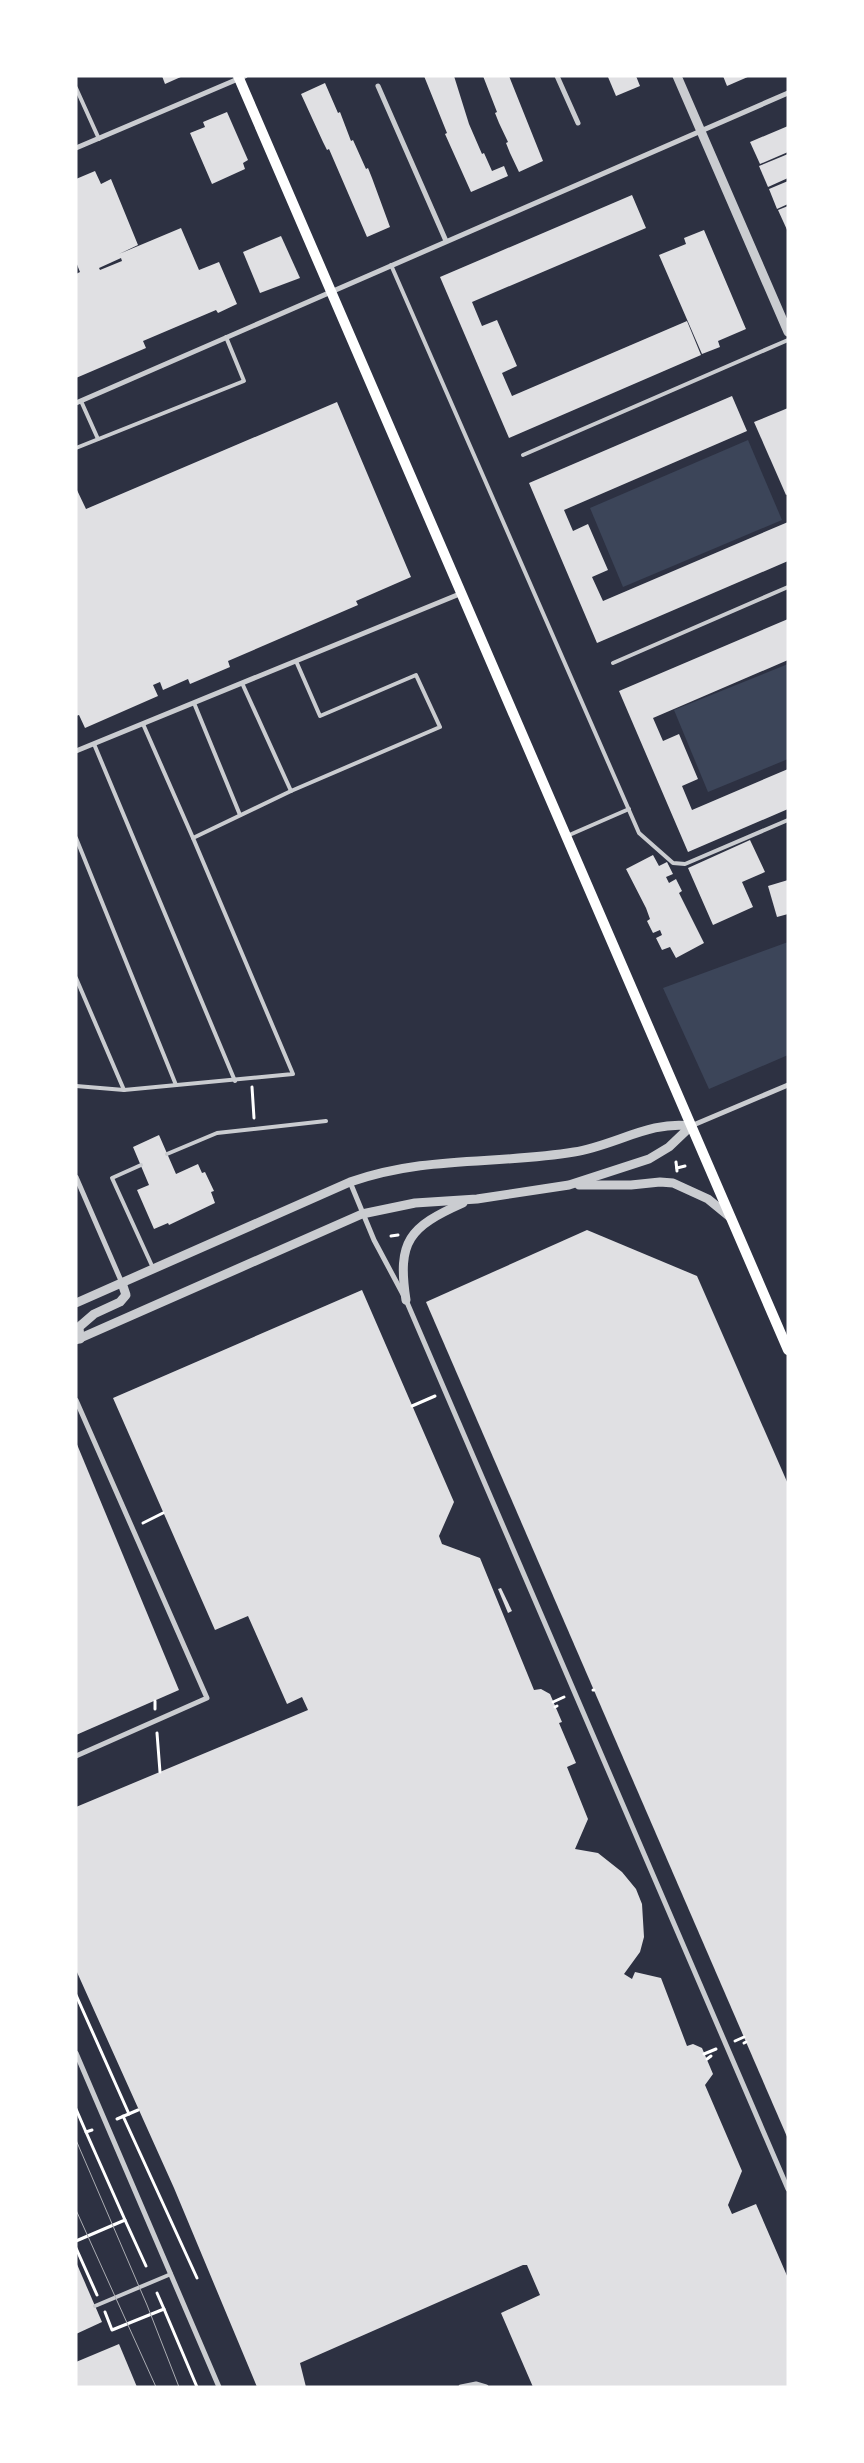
<svg xmlns="http://www.w3.org/2000/svg" width="864" height="2463" font-family="Quicksand,sans-serif">
	<rect width="100%" height="100%" fill="#2d3142"/>
	<g fill="#3c4559">
		<path d="M748 440 782 520 623 587 590 508Z"/>
		<path d="M788 664V759L708 792 674 710Z"/>
		<path d="M788 942V1055L709 1089 663 988Z"/>
	</g>
	<g fill="#e0e0e3" fill-rule="evenodd">
		<path d="M162 76H183L165 84Z"/>
		<path d="M424 76H454L469 124 482 154 484 153 492 171 504 166 508 176 471 192 445 134 447 133Z"/>
		<path d="M483 76H509L543 161 519 172 510 153 506 143 508 142 499 123 495 113 497 112Z"/>
		<path d="M636 76 640 86 616 96 608 77Z"/>
		<path d="M723 76H750L727 86Z"/>
		<path d="M325 83 338 113 340 112 351 141 353 140 366 169 368 168 372 178 390 227 367 237 329 149 327 150 323 142 301 94Z"/>
		<path d="M227 112 248 160 243 163 245 169 212 184 190 133 205 127 203 122Z"/>
		<path d="M788 126V152L760 164 750 142Z"/>
		<path d="M788 154V178L768 187 759 166Z"/>
		<path d="M95 171 101 184 111 179 138 245 119 254 181 228 199 270 219 262 237 304 218 313 216 310 143 341 146 348 76 378V274L80 272 76 262V179ZM121 258 122 261 100 270 99 268Z"/>
		<path d="M788 181V204L777 209 769 189Z"/>
		<path d="M632 195 646 228 472 302 482 326 497 320 517 366 502 373 512 396 687 321 701 355 509 438 440 277Z"/>
		<path d="M788 206V232L778 210Z"/>
		<path d="M704 230 746 329 718 341 720 347 702 354 659 255 686 244 684 238Z"/>
		<path d="M281 236 300 278 260 293 243 252Z"/>
		<path d="M732 396 747 431 564 510 573 531 588 524 608 570 592 577 603 601 788 522V561L597 643 529 483Z"/>
		<path d="M337 402 411 577 356 601 358 605 228 661 230 667 190 684 188 679 163 690 160 682 153 685 158 696 85 728 79 715 76 716V488L86 509Z"/>
		<path d="M788 408V494L786 495 754 422Z"/>
		<path d="M788 619V660L653 718 663 741 679 734 698 779 682 786 692 810 788 769V809L688 852 619 691Z"/>
		<path d="M750 840 765 872 742 882 753 907 713 925 688 868Z"/>
		<path d="M653 855 659 866 667 862 673 874 666 877 669 883 676 879 682 891 679 893 704 943 676 958 670 947 662 950 656 938 662 935 660 930 653 933 647 921 650 919 646 908 626 869Z"/>
		<path d="M788 880V914L777 917 768 886Z"/>
		<path d="M159 1135 176 1174 198 1164 202 1173 205 1172 214 1191 211 1192 215 1203 169 1225 168 1223 154 1229 137 1190 149 1185 133 1147Z"/>
		<path d="M587 1230 697 1276 788 1484V2139L426 1302Z"/>
		<path d="M362 1290 454 1502 439 1536 442 1544 480 1558 534 1690 541 1689 550 1694 562 1722 559 1723 576 1763 567 1767 588 1819 575 1849 598 1853 622 1872 636 1889 642 1904 644 1937 640 1952 624 1974 632 1979 635 1972 661 1978 687 2046 693 2044 702 2048 713 2074 705 2085 742 2171 728 2205 732 2214 756 2204 788 2278V2387H533L501 2313 540 2295 527 2265H523L300 2363 306 2387H257L174 2188 76 1970V1807L308 1710 302 1697 287 1704 248 1616 215 1630 113 1398Z"/>
		<path d="M76 1442 179 1690 76 1735Z"/>
		<path d="M501 1588 512 1611 508 1613 498 1589Z"/>
		<path d="M76 2262 102 2322 76 2334Z"/>
		<path d="M119 2344 137 2387H76V2362Z"/>
	</g>
	<g fill="none" stroke-linecap="round" stroke-linejoin="round">
		<g stroke="#fff" stroke-width="3">
			<path d="M252 1087 254 1118"/>
			<path d="M676 1162 677 1171"/>
			<path d="M677 1168 685 1166"/>
			<path d="M391 1236 398 1235"/>
			<path d="M412 1406 435 1396"/>
			<path d="M143 1523 163 1513"/>
			<path d="M593 1690H594"/>
			<path d="M155 1701V1709"/>
			<path d="M553 1702 564 1697"/>
			<path d="M555 1707 557 1706"/>
			<path d="M157 1733 160 1772"/>
			<path d="M76 1995 129 2114"/>
			<path d="M735 2041 744 2037"/>
			<path d="M744 2043 746 2042"/>
			<path d="M704 2054 716 2049"/>
			<path d="M707 2059 711 2056"/>
			<path d="M76 2109 86 2132 92 2130"/>
			<path d="M123 2116 197 2278"/>
			<path d="M117 2119 138 2110"/>
			<path d="M125 2220 146 2266"/>
			<path d="M76 2241 125 2220 86 2132"/>
			<path d="M76 2248 97 2295"/>
			<path d="M164 2309 197 2387"/>
			<path d="M105 2312 112 2330 164 2309 157 2293"/>
		</g>
		<g stroke="#caccd0" stroke-width="4">
			<path d="M76 88 99 139"/>
			<path d="M391 265 639 833 673 863 685 864 788 820"/>
			<path d="M81 401 98 439"/>
			<path d="M76 448 244 381 226 337"/>
			<path d="M523 455 788 340"/>
			<path d="M613 663 788 587"/>
			<path d="M242 683 291 791"/>
			<path d="M194 703 240 815"/>
			<path d="M143 724 193 838"/>
			<path d="M94 744 235 1081"/>
			<path d="M567 836 629 809"/>
			<path d="M76 838 176 1085"/>
			<path d="M76 978 124 1090"/>
			<path d="M76 1086 124 1090 293 1074 193 838 291 791 440 727 416 675 320 716 296 661"/>
			<path d="M167 1154 217 1133 326 1121"/>
			<path d="M141 1165 112 1178 153 1268"/>
			<path d="M95 2306 171 2274"/>
		</g>
		<g stroke="#caccd0" stroke-width="5">
			<path d="M557 76 578 123"/>
			<path d="M378 86 446 241"/>
			<path d="M76 148 245 76"/>
			<path d="M76 403 788 93"/>
			<path d="M76 751 462 593"/>
			<path d="M691 1126 788 1085"/>
			<path d="M76 1177 122 1283"/>
			<path d="M350 1182 374 1240 406 1300 788 2189"/>
			<path d="M76 1400 207 1698 76 1756"/>
			<path d="M76 2053 219 2387"/>
			<path d="M461 2387 476 2384 486 2387"/>
		</g>
		<g stroke="#caccd0" stroke-width="9">
			<path d="M677 76 788 332"/>
			<path d="M579 1185H631L660 1182 673 1183 708 1199 730 1217"/>
			<path d="M406 1300C397 1241 409 1227 463 1203"/>
			<path d="M76 1303 350 1182C428 1155 496 1165 574 1152 614 1146 651 1120 691 1126"/>
			<path d="M80 1339 79 1327 94 1314 120 1302 126 1295 122 1283"/>
			<path d="M76 1340 362 1214 415 1203 477 1199 569 1185 649 1159 669 1147 691 1126"/>
		</g>
		<path stroke="#fff" stroke-width="10" d="M238 76 788 1350"/>
		<g stroke="#abadb3" stroke-width="1">
			<path d="M76 2140 147 2305 179 2387"/>
			<path d="M76 2210 156 2387"/>
		</g>
	</g>
	<rect width="864" height="2463" fill="none" stroke="#ffffff" stroke-width="155"/>
</svg>
